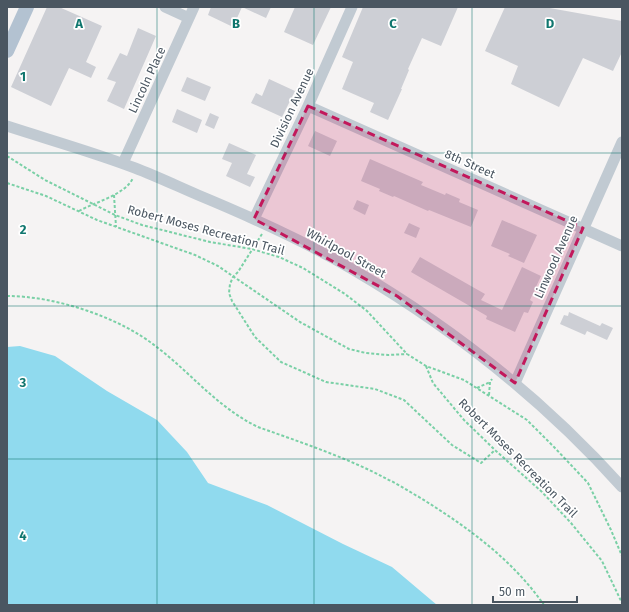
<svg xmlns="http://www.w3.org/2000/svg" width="629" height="612" viewBox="0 0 629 612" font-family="'Fira Sans',sans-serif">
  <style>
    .water { fill: #90daee }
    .building { fill: #cdcfd5 }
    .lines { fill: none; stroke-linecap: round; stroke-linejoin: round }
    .path { stroke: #7ad0a6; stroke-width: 2; stroke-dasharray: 3 2; stroke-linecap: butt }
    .minor { stroke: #c1cad2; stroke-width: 11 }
    .major { stroke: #b3c2d1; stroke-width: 14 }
    .marked { fill: #c2185b; fill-opacity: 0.2; stroke: #c2185b; stroke-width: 3; stroke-dasharray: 8 5; stroke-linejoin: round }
    .grid { fill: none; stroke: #0f766e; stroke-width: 1; stroke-opacity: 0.55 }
    .labels { text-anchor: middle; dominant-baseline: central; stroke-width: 3.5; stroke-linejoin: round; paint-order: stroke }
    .street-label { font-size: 12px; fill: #4a5661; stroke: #fff }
    .grid-label { font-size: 13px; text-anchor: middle; font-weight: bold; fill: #0f766e; stroke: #fff; stroke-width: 3.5; stroke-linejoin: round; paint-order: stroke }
  </style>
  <rect width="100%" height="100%" fill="#f5f3f3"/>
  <path class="water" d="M20,346L55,356L107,391L157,420L187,452L208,483L267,505L343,544L392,567L437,605H7V347Z"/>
  <path class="building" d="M47,7H59L102,26L86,62L96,67L91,78L69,68L51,106L11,87Z
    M211,7H242L233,27L208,15Z
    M242,7H271L266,18Z
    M295,7H331L313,45L284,32Z
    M363,7H458L441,46L422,38L408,69L409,70L401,89H402L388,120L370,112L374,103L342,89L353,62L342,57Z
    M505,7H544L622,21V52L613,71L583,58L559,107L511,84L518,66L485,51Z
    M138,28L156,36L124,109L107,101L116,82L107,79L120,53L127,56Z
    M187,77L211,87L205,101L181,91Z
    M269,79L295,91L282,117L251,103L256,93L262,96Z
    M177,109L202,120L197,133L172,122Z
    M210,113L219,117L214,129L205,125Z
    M315,131L337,141L330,156L308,146Z
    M229,143L256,155L247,174L255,177L250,187L226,176L232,163L222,159Z
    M370,159L423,182L421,185L445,195L446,193L460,199L459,202L478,210L471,227L429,210L428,211L394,196L393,197L379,191L380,189L361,181Z
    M357,200L369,205L365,215L353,209Z
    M502,220L537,235L524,263L508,256L510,254L491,246Z
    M409,223L420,228L416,238L404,233Z
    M420,257L485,294L481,300L502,310L522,267L541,276L530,300L533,302L528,313L524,312L515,332L486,319L487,316L411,272Z
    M569,312L600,326L602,323L613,328L607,340L587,331L585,335L560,324L564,315L568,316Z"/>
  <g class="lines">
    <path class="path" d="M7,156L45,180L115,215L142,225L210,242L252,249L279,257L303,268L345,294L367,311L407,354L426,366L464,380L527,420L554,447L588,483L611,530L622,556
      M7,183L46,196L97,220L195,255L218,266L300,322L349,349L366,353L388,355L407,354
      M114,195L116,227
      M79,211C95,202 125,195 133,178
      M262,234L238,272L233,277L230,284L229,293L232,301L255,337L281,362L326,382L375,389L404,400L452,445L481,463L495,450
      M7,296C55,296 120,317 158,348C193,375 217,407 258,427C300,442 348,458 387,479C398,484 408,491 419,497C466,526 512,559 544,605
      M426,366L433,383L464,420L495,450L542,492L571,523L602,561L622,603
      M477,388L490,382
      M489,395L490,382L492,379"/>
    <path class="minor" d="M165,7L189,18
      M308,106L622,246
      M7,126C50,140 93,152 135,168C156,176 177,186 198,195C251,217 303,240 352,269C453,328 544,400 622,487
      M123,163L194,7
      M254,219L308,106L352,7
      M515,383L622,142"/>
    <path class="major" d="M7,51L27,7"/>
  </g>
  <path class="marked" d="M308,106L583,228L515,383L397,296L254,219Z"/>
  <path class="grid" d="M157,7V605M314,7V605M472,7V605M7,153H622M7,306H622M7,459H622"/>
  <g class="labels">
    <g class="street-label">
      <text transform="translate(147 80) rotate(-65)">Lincoln Place</text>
      <text transform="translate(292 108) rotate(-65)">Division Avenue</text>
      <text transform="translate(470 164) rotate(24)">8th Street</text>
      <text transform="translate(206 230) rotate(15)">Robert Moses Recreation Trail</text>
      <text transform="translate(346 253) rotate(29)">Whirlpool Street</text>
      <text transform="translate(556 257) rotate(-66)">Linwood Avenue</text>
      <text transform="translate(518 458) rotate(45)">Robert Moses Recreation Trail</text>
    </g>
  </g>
  <g class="grid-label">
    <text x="79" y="28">A</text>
    <text x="236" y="28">B</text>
    <text x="393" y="28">C</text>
    <text x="550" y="28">D</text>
    <text x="23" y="81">1</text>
    <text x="23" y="234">2</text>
    <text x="23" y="387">3</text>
    <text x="23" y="540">4</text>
  </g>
  <rect width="629" height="612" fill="none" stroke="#4a5661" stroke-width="16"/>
  <path d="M493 596v6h84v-6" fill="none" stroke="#4a5661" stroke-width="2"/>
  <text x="499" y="596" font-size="12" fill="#4a5661" stroke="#ffffff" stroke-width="3" paint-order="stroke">50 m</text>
</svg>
